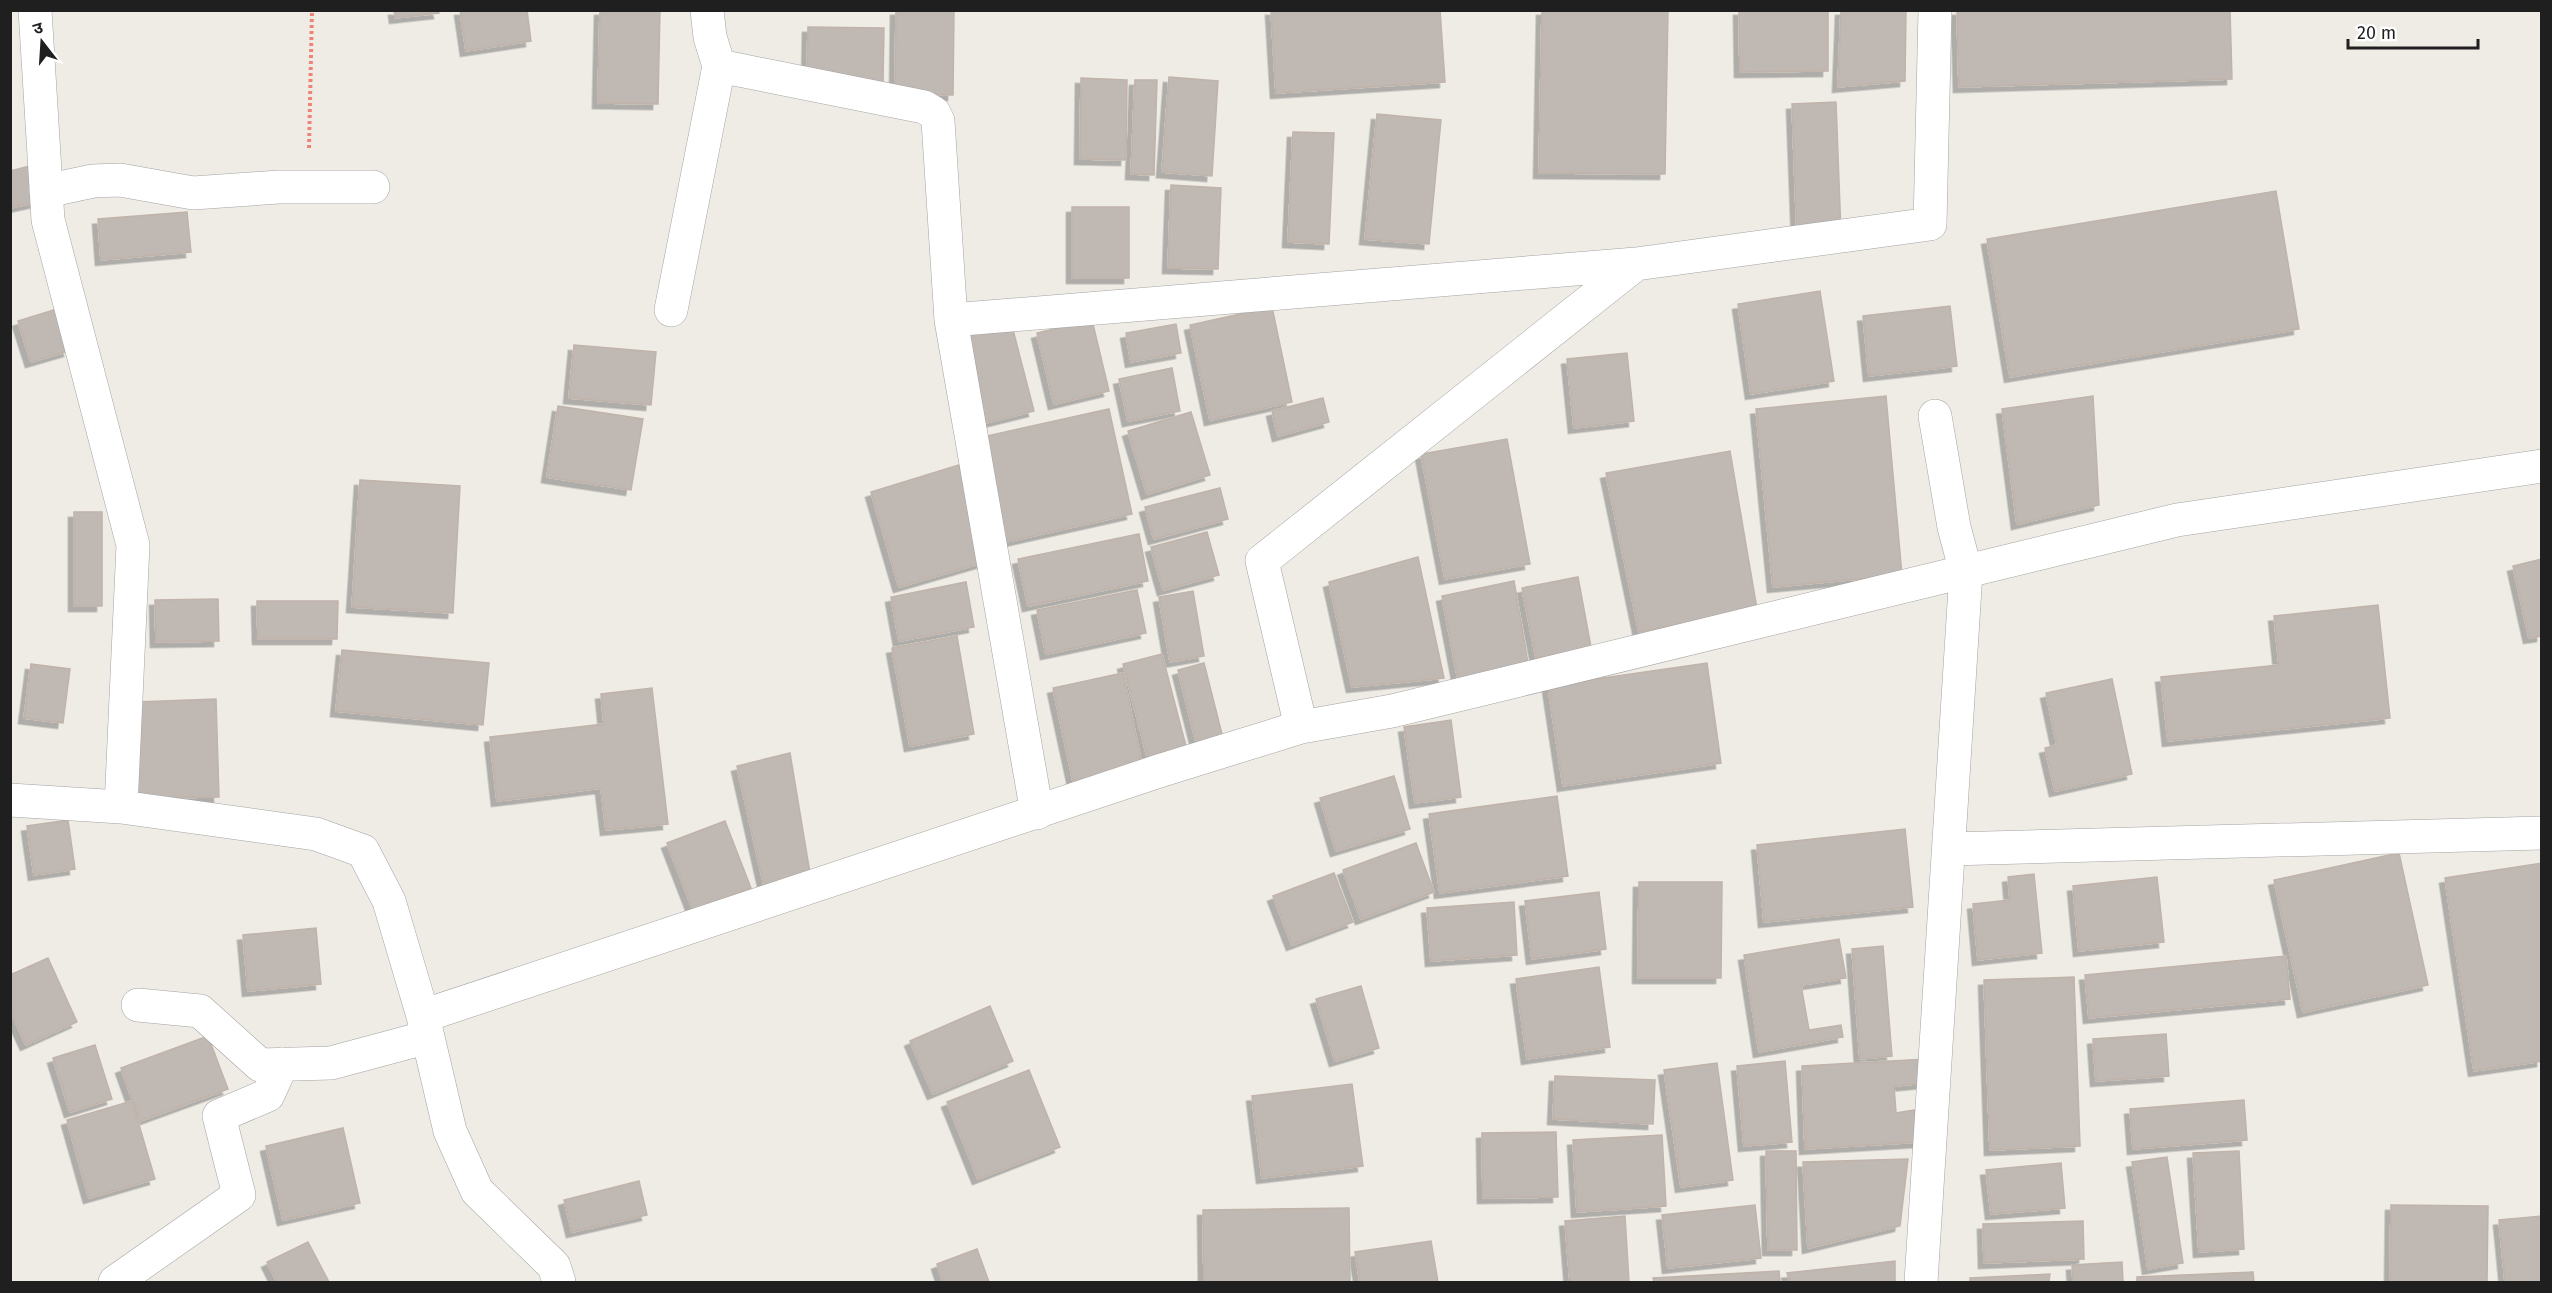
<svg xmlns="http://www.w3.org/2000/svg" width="2552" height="1293" viewBox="0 0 2552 1293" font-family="'Fira Sans','Noto Sans Devanagari',sans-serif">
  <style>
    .building { fill: #c0b8b3; stroke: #c0b3aa; stroke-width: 1.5; filter: url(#shadow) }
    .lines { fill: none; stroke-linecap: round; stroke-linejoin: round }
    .minor-casing { stroke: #a3a3a3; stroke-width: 34 }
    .path { stroke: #f08377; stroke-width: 4; stroke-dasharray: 3 3; stroke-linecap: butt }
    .minor { stroke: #fff; stroke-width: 33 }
  </style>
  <defs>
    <filter id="shadow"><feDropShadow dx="-5.5" dy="5.5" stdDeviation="0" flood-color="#0004"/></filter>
  </defs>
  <rect width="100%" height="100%" fill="#efece6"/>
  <path class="building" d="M394,10H438L439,13L395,18Z
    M460,10H527L531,41L466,51Z
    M600,10H660L658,104L598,103Z
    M896,10H954L953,95L895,94Z
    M1271,10H1440L1445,82L1276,93Z
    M1542,10H1668L1665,174L1539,173Z
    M1739,10H1828V71L1740,72Z
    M1841,10H1906L1905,81L1838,87Z
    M1957,10H2230L2232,79L1959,87Z
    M808,27L884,28L883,82L807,81Z
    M1169,77L1218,81L1212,176L1162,172Z
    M1081,78L1127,80L1126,160L1080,159Z
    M1135,80H1157L1154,175L1131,174Z
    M1836,102L1841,234L1797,236L1792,104Z
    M1377,114L1441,120L1429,244L1365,239Z
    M1293,132L1334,133L1329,244L1288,242Z
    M30,166L38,202L10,208V171Z
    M1171,185L1221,188L1218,269L1168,268Z
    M2276,191L2299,329L2010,377L1987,239Z
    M1072,207H1129V278H1072Z
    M187,212L191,252L101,260L98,219Z
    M1820,291L1834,381L1751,394L1738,304Z
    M1950,306L1957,366L1869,376L1863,316Z
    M1272,307L1292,402L1210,420L1190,325Z
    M57,309L69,351L31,362L18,321Z
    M1010,318L1034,411L985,423L962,331Z
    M1092,320L1109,391L1054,404L1037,333Z
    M1176,324L1181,353L1131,362L1126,333Z
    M574,345L656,352L651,405L569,398Z
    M1627,353L1634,421L1574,428L1567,359Z
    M1172,368L1180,411L1128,421L1119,379Z
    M1886,396L1902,575L1773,587L1756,409Z
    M2093,396L2099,505L2017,524L2002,409Z
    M1323,398L1329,422L1278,436L1272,411Z
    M558,406L643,419L631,490L547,477Z
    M1109,409L1132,514L1001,543L978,438Z
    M1191,412L1210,475L1147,494L1128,431Z
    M1507,439L1530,564L1445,579L1421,454Z
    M1730,451L1757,609L1639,632L1606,473Z
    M959,465L988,561L899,587L871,492Z
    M360,480L460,486L453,613L352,607Z
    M1220,488L1228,519L1154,539L1145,507Z
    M74,512H102V606H74Z
    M1207,532L1219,575L1163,590L1151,547Z
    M1139,534L1148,581L1028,606L1018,559Z
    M1418,557L1444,678L1352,687L1329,582Z
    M2542,559V636L2529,638L2513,566Z
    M1578,577L1591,647L1536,658L1522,588Z
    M1514,581L1528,663L1459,685L1442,596Z
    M966,582L974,627L899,641L891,597Z
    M1137,590L1146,633L1046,654L1037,610Z
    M1193,591L1204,656L1170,662L1159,597Z
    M218,599L219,641L156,642L155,600Z
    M257,601H338L337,639H258Z
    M2378,605L2390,718L2168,741L2161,677L2279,665L2274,616Z
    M957,636L974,734L910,746L892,648Z
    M342,650L489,663L483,725L336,711Z
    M1162,654L1187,750L1148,760L1123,664Z
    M1204,663L1224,742L1198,750L1178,670Z
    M1707,663L1721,763L1563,786L1548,686Z
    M31,664L70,669L63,723L24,718Z
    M1123,673L1142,766L1073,781L1053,688Z
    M2112,679L2132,774L2055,791L2045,748L2057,745L2046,693Z
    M652,688L668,824L606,830L601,788L497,801L490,737L604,724L601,694Z
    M216,699L219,797L138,798L136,702Z
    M1451,720L1461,797L1415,803L1404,727Z
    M790,753L810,873L765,890L737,766Z
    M1394,776L1410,829L1336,851L1320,798Z
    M1557,796L1568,876L1440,893L1429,814Z
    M68,820L75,869L34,875L27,826Z
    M725,821L751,888L693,910L667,843Z
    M1905,829L1913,907L1764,922L1757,845Z
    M1416,843L1434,892L1361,919L1343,870Z
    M2399,853L2428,985L2303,1012L2274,880Z
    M2542,863V1061L2474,1071L2445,878Z
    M1334,873L1353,922L1292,945L1273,896Z
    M2034,874L2042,953L1978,960L1973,904L2010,900L2008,877Z
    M2157,877L2164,942L2079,951L2073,886Z
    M1639,882H1722L1721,978H1638Z
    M1599,892L1606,949L1532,959L1525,901Z
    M1514,902L1517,955L1431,961L1427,908Z
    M316,928L321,984L248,991L243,935Z
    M1839,939L1846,978L1801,985L1809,1030L1841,1025L1843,1037L1759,1052L1744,955Z
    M1883,946L1892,1056L1860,1059L1852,949Z
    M2286,956L2290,999L2089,1018L2085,975Z
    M48,958L77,1022L26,1045L10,1010V975Z
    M1599,967L1610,1047L1527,1059L1516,979Z
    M2074,977L2080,1146L1990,1150L1984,980Z
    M1361,986L1379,1048L1335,1061L1316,999Z
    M990,1006L1013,1061L933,1094L910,1041Z
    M2166,1034L2169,1076L2096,1081L2093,1039Z
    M208,1036L228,1089L140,1121L121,1068Z
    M95,1045L112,1099L70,1112L53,1058Z
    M1926,1059L1925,1083L1894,1086L1896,1113L1927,1108L1920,1142L1805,1149L1802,1066Z
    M1785,1061L1792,1142L1744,1146L1737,1066Z
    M1717,1063L1733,1180L1681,1187L1664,1070Z
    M1029,1070L1060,1147L978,1179L947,1102Z
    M1555,1076L1655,1080L1653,1124L1553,1119Z
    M1352,1084L1363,1166L1262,1178L1252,1096Z
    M2244,1100L2247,1140L2133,1149L2130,1109Z
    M132,1101L155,1179L89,1198L67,1120Z
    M343,1128L360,1203L283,1220L266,1146Z
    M1556,1132L1558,1197L1483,1198L1482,1133Z
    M1662,1135L1666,1206L1577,1212L1573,1140Z
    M1766,1151H1796L1797,1250H1768Z
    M2239,1151L2244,1249L2199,1252L2193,1153Z
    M2167,1157L2183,1263L2148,1269L2132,1162Z
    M1908,1159L1900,1226L1808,1248L1803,1162Z
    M2061,1163L2065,1208L1991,1214L1986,1170Z
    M639,1181L647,1215L572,1232L564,1200Z
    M1755,1205L1761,1258L1668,1268L1662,1215Z
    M2391,1205L2488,1206L2487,1282H2390Z
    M1349,1208L1350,1282H1204L1203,1210Z
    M1625,1216L1629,1282H1570L1565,1221Z
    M2542,1216V1282H2505L2499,1220Z
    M2083,1221L2084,1259L1984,1263L1983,1224Z
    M1431,1241L1438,1282H1360L1355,1252Z
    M308,1242L329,1282H277L267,1262Z
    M977,1249L989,1282H943L937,1264Z
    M1895,1261V1282H1790L1787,1273Z
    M2122,1262L2123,1282H2073L2072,1265Z
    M1779,1271L1780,1282H1654L1653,1278Z
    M2253,1272L2254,1282H2137V1277Z
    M2050,1274L2049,1282H1970V1278Z"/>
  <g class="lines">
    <defs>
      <path id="minor" d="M35,10L48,220L133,545L121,807
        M707,10L710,37L719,66L924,107L934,113L938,121L951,320L1037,813
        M46,191L93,181L120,180L193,193L279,187H373
        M671,310L719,66
        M951,320L1636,264
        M1301,727L1262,561L1636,264L1930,224L1935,10
        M10,800L121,807L316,834L363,851L389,901L423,1016L450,1131L477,1191L554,1266L559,1282
        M1949,849L2542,833
        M138,1005L200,1011L260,1065L331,1063L428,1037
        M423,1016L1159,771L1301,727L1392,711L2177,520L2542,466
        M115,1282L239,1195L219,1116L268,1095L282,1064
        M1921,1282L1966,572L1954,527L1935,416"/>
    </defs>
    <use href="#minor" class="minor-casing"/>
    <path class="path" d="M309,148L312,10"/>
    <use href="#minor" class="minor"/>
  </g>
  <rect width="2552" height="1293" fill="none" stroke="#1f1f1f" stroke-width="24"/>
  <g transform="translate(42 42) rotate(343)" stroke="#ffffff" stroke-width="4.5" paint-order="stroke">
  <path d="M0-4.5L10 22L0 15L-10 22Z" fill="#1f1f1f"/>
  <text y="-9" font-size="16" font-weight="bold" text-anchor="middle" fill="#1f1f1f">उ</text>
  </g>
  <path d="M2348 39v9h130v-9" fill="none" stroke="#1f1f1f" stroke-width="3"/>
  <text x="2357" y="39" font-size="18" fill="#1f1f1f" stroke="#ffffff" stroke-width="4.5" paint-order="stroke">20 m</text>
</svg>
